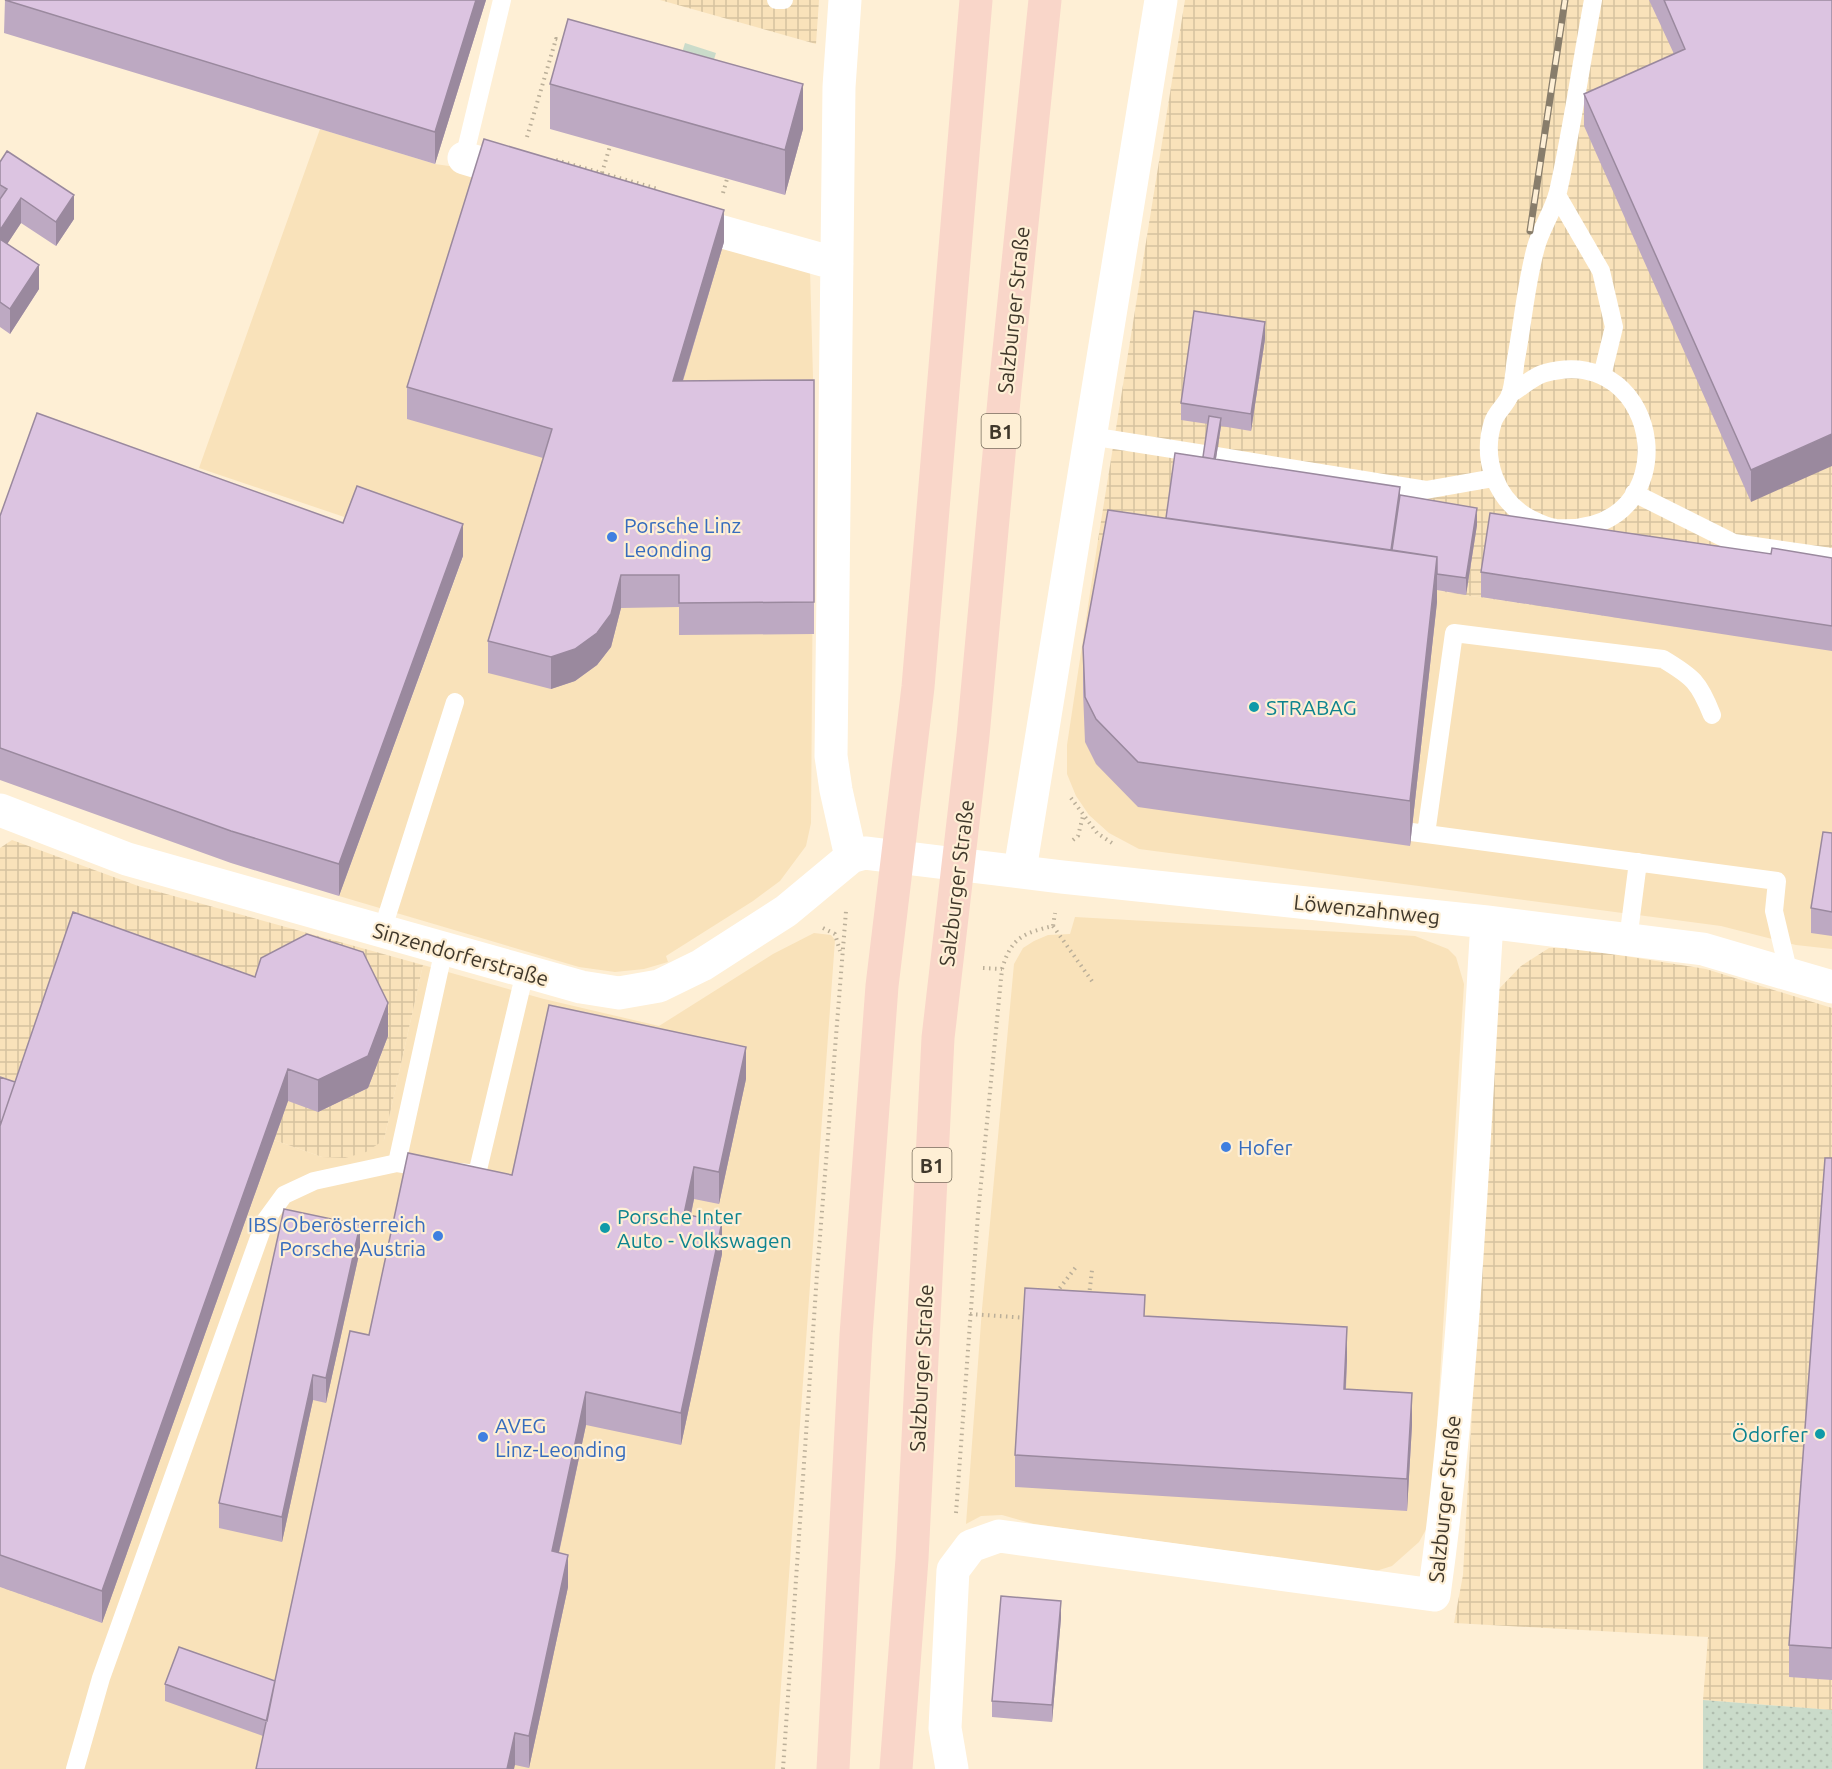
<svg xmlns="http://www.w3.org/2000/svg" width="1832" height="1769" viewBox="0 0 1832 1769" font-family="Ubuntu,sans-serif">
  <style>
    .built { fill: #f9e2ba }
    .industrial { fill: url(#industrial-grid) }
    .grass { fill: url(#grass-dots) }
    .park { fill: #cadbca }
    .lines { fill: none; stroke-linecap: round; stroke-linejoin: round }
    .path { stroke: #bbaf99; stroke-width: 4; stroke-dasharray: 1.5 4.5; stroke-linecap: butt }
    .lane { stroke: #fff; stroke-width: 18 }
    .street { stroke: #fff; stroke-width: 33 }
    .primary { stroke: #f9d6c9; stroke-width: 33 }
    .rail-casing { stroke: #887d6b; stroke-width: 7 }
    .rail { stroke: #feefd5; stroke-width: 4.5; stroke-dasharray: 14; stroke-linecap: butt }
    .wall { fill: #bda9c2 }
    .shaded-wall { fill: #9a899e }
    .building { fill: #dcc4e1; stroke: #9a899e; stroke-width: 1.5 }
    .shop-dot { fill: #3f7fe0; stroke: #feefd5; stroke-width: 2 }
    .culture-dot { fill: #0f9aa8; stroke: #feefd5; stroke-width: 2 }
    .labels { text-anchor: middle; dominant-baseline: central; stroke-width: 4.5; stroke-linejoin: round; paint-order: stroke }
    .shield { fill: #feefd5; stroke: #786e5d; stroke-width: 1.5 }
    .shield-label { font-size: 20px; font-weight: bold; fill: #3f372a }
    .street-label { font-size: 21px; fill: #3f372a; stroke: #feefd5 }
    .shop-label { font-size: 21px; fill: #366cbe; stroke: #feefd5; text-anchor: start }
    .culture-label { font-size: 21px; fill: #0d838f; stroke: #feefd5; text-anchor: start }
  </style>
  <defs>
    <pattern id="industrial-grid" width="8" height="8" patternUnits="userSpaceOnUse" patternTransform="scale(1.5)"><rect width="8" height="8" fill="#f9e2ba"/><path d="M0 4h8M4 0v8" fill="none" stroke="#d6c2a0"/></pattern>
    <pattern id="grass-dots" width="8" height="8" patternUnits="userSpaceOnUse" patternTransform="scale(1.5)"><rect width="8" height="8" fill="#cadbca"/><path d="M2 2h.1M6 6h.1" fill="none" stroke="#afbdae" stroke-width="1.8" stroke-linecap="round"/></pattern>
  </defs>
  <rect width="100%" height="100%" fill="#feefd5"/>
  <path class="built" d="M320,129L435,164L484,171L667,229L810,270L814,413L811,823L806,846L780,881L753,901L666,956L668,962L644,969L615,972L579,967L339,896L463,557L199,468Z
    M1098,540L1832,650V949L1796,945L1721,926L1139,849L1109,833L1089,815L1076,796L1067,774V745Z
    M1075,917L1415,936L1448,949L1456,957L1464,984L1432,1508L1428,1526L1419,1542L1392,1566L1376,1571L1034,1524L1002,1515L981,1516L966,1524L982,1309L1014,964L1023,948L1034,941L1048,935L1070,934Z
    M814,933L831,935L835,940L775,1769H0V1587L102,1623L274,1140L322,1157L384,1140L423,965L544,999L659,1026L773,954Z"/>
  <path class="industrial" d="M660,0H819L816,44Z
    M1185,0H1832V650L1098,540Z
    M12,840L141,887L423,965L384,1140L366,1152L345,1158L322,1157L274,1140L102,1623L0,1587V848Z
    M1549,948H1575L1706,969L1832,1008V1710L1703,1700L1708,1637L1454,1623L1463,1575L1495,993L1521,966Z"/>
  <path class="grass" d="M1703,1700L1832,1710V1769H1703Z"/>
  <path class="park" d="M685,43L716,53L705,88L674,78Z"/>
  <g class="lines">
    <path class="path" d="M527,137L556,39L566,42
      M556,160L658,189
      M602,173L610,146
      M723,193L727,179
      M1071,798L1097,833L1112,843
      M1073,840L1078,836L1083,816
      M1053,926L1094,984
      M823,928L835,934L840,951
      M983,968L1002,969
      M1056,1293L1076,1267
      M1089,1296L1092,1270
      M970,1314L1028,1318
      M956,1513L978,1214L1002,969C1011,938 1023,933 1053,926L1055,913
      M783,1769L817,1274L846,911"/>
    <path class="lane" d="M776,0H784
      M464,158L502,0
      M1557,195L1601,271L1614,327L1602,376
      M1510,394C1521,388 1533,376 1545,373C1665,340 1691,537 1556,528C1547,527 1539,523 1531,519C1496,501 1481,459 1493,422C1496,412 1506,405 1510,395C1514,385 1514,370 1516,359C1523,322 1526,283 1536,247C1541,228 1553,212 1558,192C1572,129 1581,64 1593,0
      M1090,436L1204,454
      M1216,456L1426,490L1494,478
      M1634,493L1734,543L1832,557
      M1389,829L1777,881L1774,911L1789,974
      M1426,834L1454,633L1663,659C1693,677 1699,682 1712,715
      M382,931L455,702
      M1628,940L1638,862
      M397,1163L444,949
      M459,1172L477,1174L525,972
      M75,1769L101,1678L265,1221L284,1195L314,1181L397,1163L429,1168"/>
    <path class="street" d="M845,0L839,87L831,756L836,790L851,857
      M464,158L521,175
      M680,220L837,264
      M0,810L127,859L581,987L619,993L659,986L702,965L786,911L851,857L865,853L1062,877L1487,922L1703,949L1832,987
      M1020,870L1161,0
      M952,1769L945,1728L953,1570L971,1546L999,1536L1434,1595C1465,1372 1473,1146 1487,922"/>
    <path class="primary" d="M833,1769L856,1335L882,986L918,687L976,0
      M896,1769L912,1559L938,1038L973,736L1005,389L1045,0"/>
    <defs>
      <path id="rail" d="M1530,231L1565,0"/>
    </defs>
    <use href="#rail" class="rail-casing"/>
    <use href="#rail" class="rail"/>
  </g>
  <path class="wall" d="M5,0H486L435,164L4,33Z
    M1649,0H1832L1751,502L1584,126V94L1674,54Z
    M550,84L803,129L785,195L550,129Z
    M0,162L74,219L56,246L21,223L7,244L39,289L10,334L0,327Z
    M724,242L683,381L814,380V634L679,635V607L621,608L611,647L597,665L575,681L551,689L488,673V641L543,458L407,419V387Z
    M1265,339L1251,431L1221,426L1216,459L1400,495L1477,525L1466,595L1437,590V602L1410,846L1138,807L1096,764L1085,742L1083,692V647L1166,518L1203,457L1208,424L1181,420V403Z
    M0,516L463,556L339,896L231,863L0,780Z
    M1771,554L1832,558V651L1481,597V572Z
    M1832,833V936L1811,933V908Z
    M388,1036L368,1088L318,1112L288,1101L102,1623L0,1587V1077L15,1082Z
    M746,1079L719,1204L694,1199L691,1215L722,1254L681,1445L586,1425L559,1553L568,1587L529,1768L515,1765L263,1736L165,1701V1684L275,1681L369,1335L512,1175Z
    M1832,1158V1680L1789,1677V1645Z
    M360,1250L326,1403L313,1400L282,1542L219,1528V1503Z
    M1145,1316L1347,1359L1346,1389L1412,1425L1407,1511L1015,1487V1455Z
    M1061,1618L1052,1722L992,1717V1701Z"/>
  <path class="shaded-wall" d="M476,0H486L435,164V132Z
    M803,84V129L785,195V150Z
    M74,195V219L56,246V222Z
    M21,198V223L0,255V230Z
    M724,210V242L673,413V381Z
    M39,265V289L10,334V309Z
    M1265,322V339L1251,431V414Z
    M1221,418V426L1212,484V475Z
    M1832,434V466L1751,502V470Z
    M1400,487V512L1392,567L1389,559Z
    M1477,508V525L1466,595V578Z
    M463,524V556L339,896V864Z
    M1437,557V602L1410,846V801Z
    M621,575V608L611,647L597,665L575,681L551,689V657Z
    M388,1003V1036L368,1088L318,1112V1080Z
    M746,1047V1079L719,1204V1172Z
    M288,1069V1101L102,1623V1591Z
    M694,1167V1199L684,1246V1214Z
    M722,1222V1254L681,1445V1413Z
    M360,1225V1250L326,1403V1378Z
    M1347,1327V1359L1344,1421V1389Z
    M313,1375V1400L282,1542V1517Z
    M586,1392V1425L552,1584V1551Z
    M1412,1393V1425L1407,1511V1479Z
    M568,1555V1587L529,1768V1736Z
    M1061,1601V1618L1052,1722V1705Z
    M515,1733V1765L514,1769H507Z"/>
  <path class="building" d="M5,0H476L435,132Z
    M1664,0H1832V434L1751,470L1584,94L1685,49Z
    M568,19L803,84L785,150L550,84Z
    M484,139L724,210L673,381L814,380V602L679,603V575H621L611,614L597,633L575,649L551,657L488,641L552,429L407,387Z
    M7,151L74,195L56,222L21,198L0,230V199L7,189L0,185V162Z
    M0,239L39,265L10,309L0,302Z
    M1194,311L1265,322L1251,414L1181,403Z
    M37,413L343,523L357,486L463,524L339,864L231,831L0,748V516Z
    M1209,416L1221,418L1214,459L1203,457Z
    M1175,453L1400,487L1391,550L1166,518Z
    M1400,495L1477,508L1466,578L1437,574V557L1392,550Z
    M1108,510L1437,557L1410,801L1138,762L1096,719L1085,697L1083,647Z
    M1490,513L1771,554L1772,548L1832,558V626L1481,572Z
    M1823,832L1832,833V912L1811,908Z
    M73,912L255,977L261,958L307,934L363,952L388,1003L368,1056L318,1080L288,1069L102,1591L0,1555V1126Z
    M549,1005L746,1047L719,1172L694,1167L684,1214L722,1222L681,1413L586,1392L552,1551L568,1555L529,1736L515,1733L507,1769H256L350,1331L369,1335L408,1153L512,1175Z
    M0,1077L15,1082L0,1126Z
    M1825,1158H1832V1648L1789,1645Z
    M284,1209L360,1225L326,1378L313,1375L282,1517L219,1503Z
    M1025,1288L1145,1295L1144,1316L1347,1327L1344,1389L1412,1393L1407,1479L1015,1455Z
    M1001,1596L1061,1601L1052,1705L992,1701Z
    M179,1647L275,1681L267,1721L165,1684Z"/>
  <g class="shop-dot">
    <circle cx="612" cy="537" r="6"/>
    <circle cx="1226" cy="1147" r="6"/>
    <circle cx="438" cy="1236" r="6"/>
    <circle cx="483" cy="1437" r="6"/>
  </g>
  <g class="culture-dot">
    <circle cx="1254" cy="707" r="6"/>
    <circle cx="605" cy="1228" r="6"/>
    <circle cx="1820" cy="1434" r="6"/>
  </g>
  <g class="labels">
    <g class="shield">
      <rect x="981.5" y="414" width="39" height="34" rx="4.5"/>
      <rect x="912.5" y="1148" width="39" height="34" rx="4.5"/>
    </g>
    <g class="shield-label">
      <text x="1001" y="431">B1</text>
      <text x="932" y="1165">B1</text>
    </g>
    <g class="street-label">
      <text transform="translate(1013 310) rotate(-84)">Salzburger Straße</text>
      <text transform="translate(956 883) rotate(-83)">Salzburger Straße</text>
      <text transform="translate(1367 909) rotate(6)">Löwenzahnweg</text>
      <text transform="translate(461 954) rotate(16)">Sinzendorferstraße</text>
      <text transform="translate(921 1368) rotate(-87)">Salzburger Straße</text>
      <text transform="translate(1444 1499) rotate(-84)">Salzburger Straße</text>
    </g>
    <g class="shop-label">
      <text x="624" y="525">Porsche Linz<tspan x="624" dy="24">Leonding</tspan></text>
      <text x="1238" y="1147">Hofer</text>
      <text x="426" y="1224" text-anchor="end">IBS Oberösterreich<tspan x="426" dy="24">Porsche Austria</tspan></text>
      <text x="495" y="1425">AVEG<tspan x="495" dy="24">Linz-Leonding</tspan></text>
    </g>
    <g class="culture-label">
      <text x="1266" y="707">STRABAG</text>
      <text x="617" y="1216">Porsche Inter<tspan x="617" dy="24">Auto - Volkswagen</tspan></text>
      <text x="1808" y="1434" text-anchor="end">Ödorfer</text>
    </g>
  </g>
</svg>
